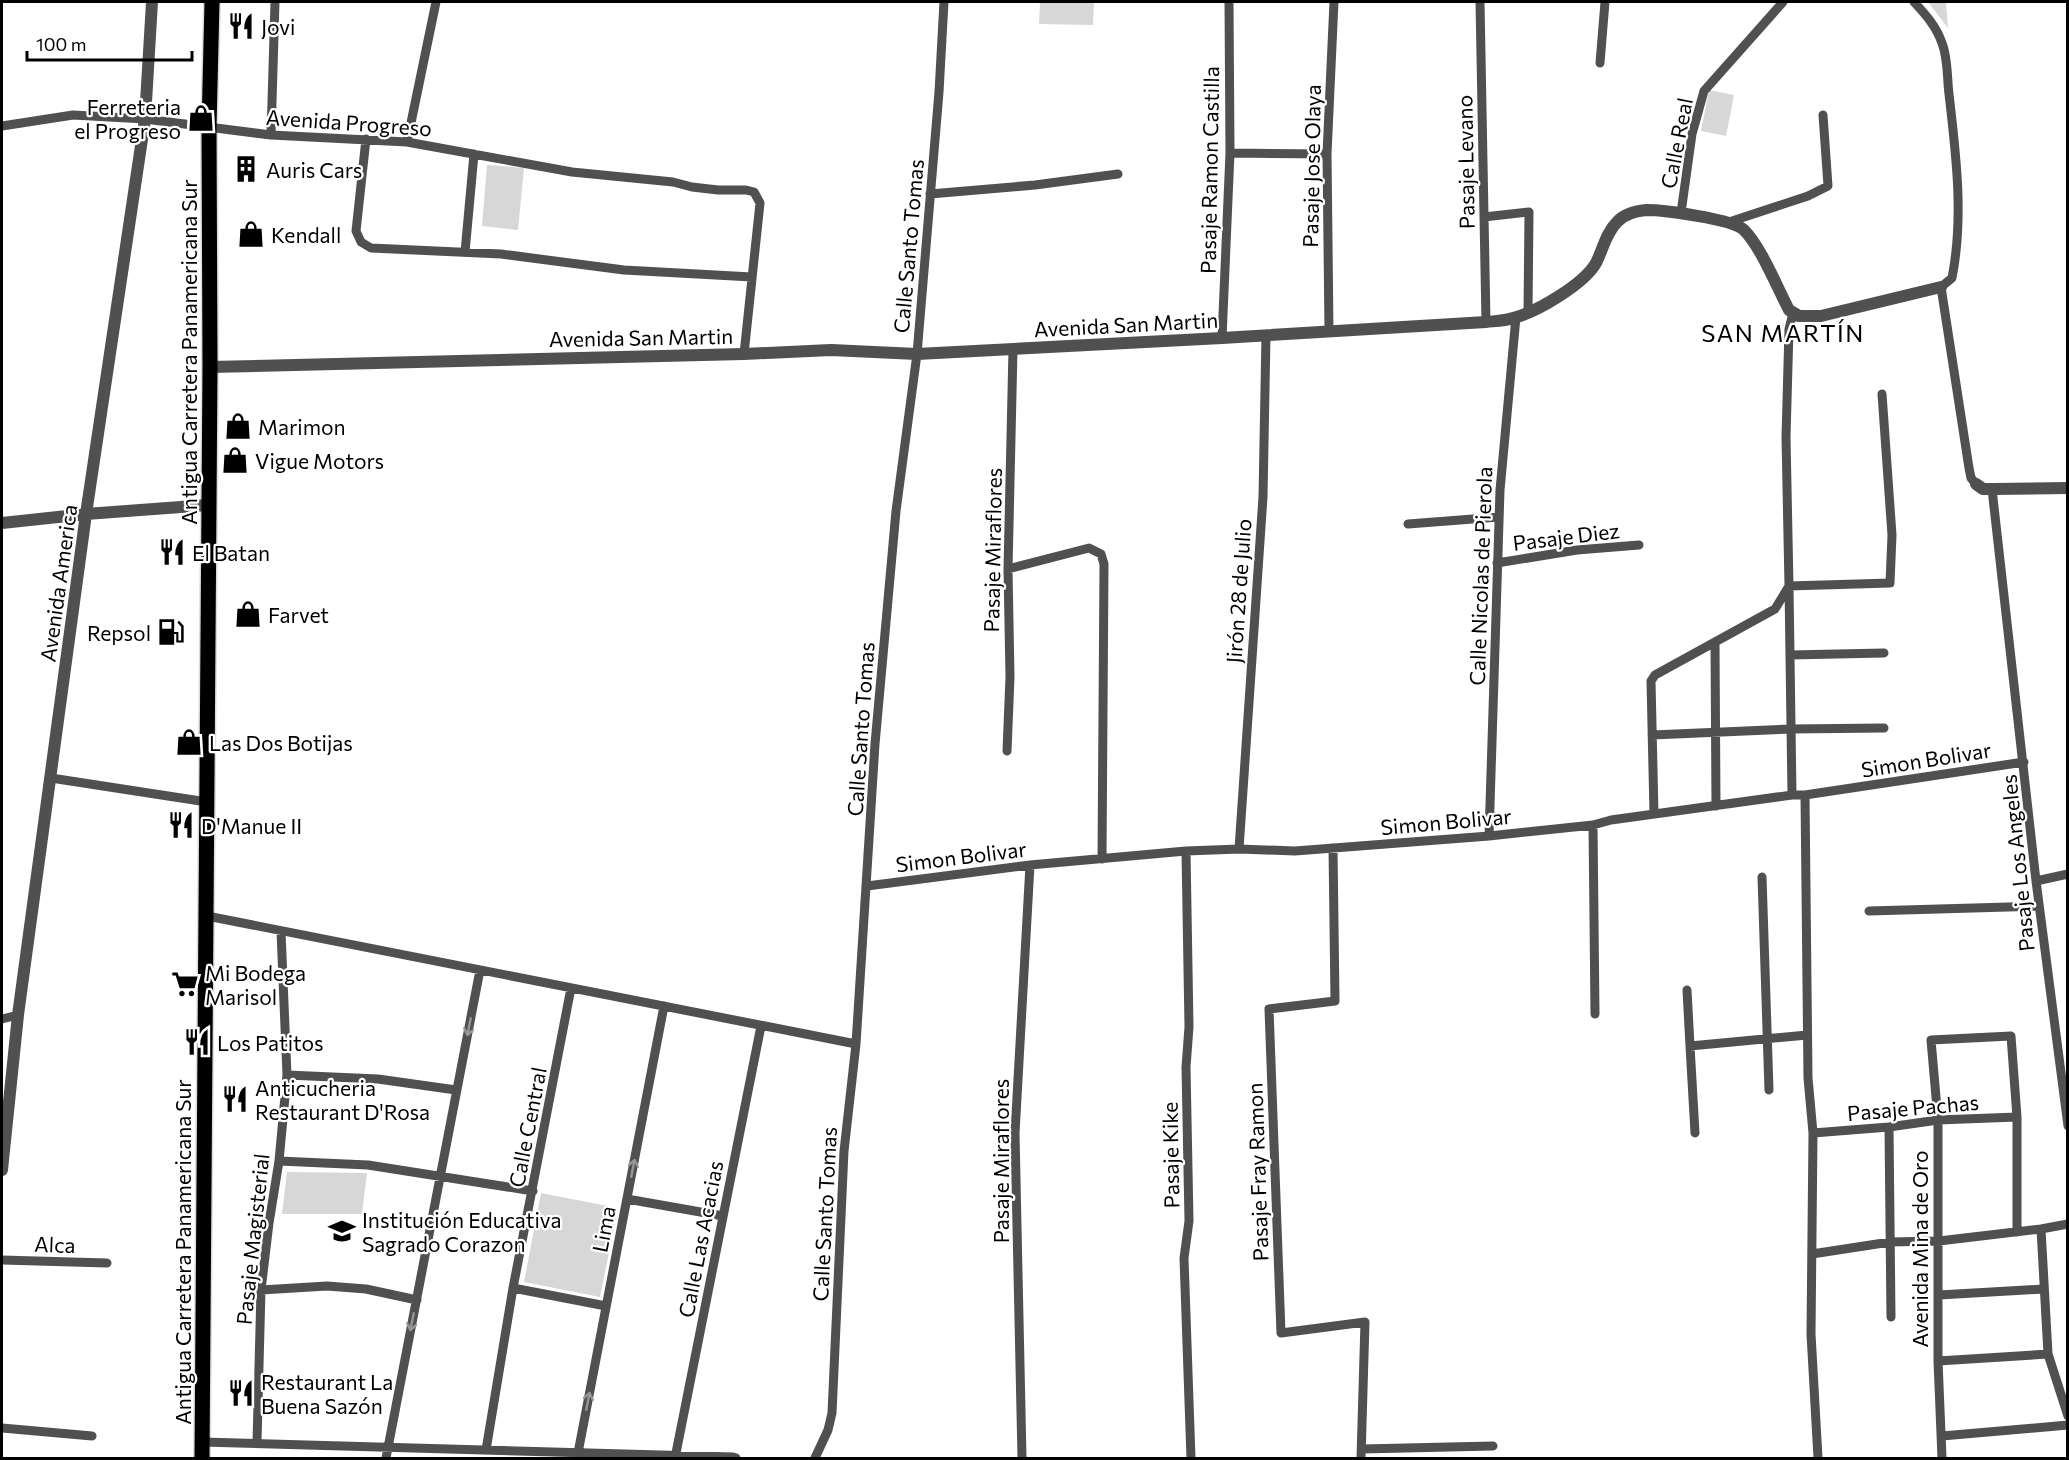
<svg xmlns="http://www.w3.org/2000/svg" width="2069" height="1460" viewBox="0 0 2069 1460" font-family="Commissioner,sans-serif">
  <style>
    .green { fill: #d7d7d7 }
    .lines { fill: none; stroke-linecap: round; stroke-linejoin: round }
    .trunk-casing { stroke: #dbdbdb; stroke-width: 18 }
    .minor { stroke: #505050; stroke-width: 9 }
    .tertiary { stroke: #505050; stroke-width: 12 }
    .trunk { stroke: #000; stroke-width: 15 }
    .oneway { stroke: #969696 }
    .labels { text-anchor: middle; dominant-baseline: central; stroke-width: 4.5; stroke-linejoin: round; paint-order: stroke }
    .poi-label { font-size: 21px; fill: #000; stroke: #fff; text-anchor: start }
    .street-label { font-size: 21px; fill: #000; stroke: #fff }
    .quarter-label { font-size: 24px; letter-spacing: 1.5px; fill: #000; stroke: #fff }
  </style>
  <rect width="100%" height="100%" fill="#fff"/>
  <path class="green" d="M1040,2H1094L1093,25L1039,24Z
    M1928,2H1946L1948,28Z
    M1709,90L1734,95L1726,136L1701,131Z
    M487,165L524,168L518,230L482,226Z
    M287,1172L367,1173L362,1214H282Z
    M541,1193L618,1208L600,1297L524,1282Z"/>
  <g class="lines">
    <defs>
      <path id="trunk" d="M202,1458L210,367L209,127L212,2"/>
    </defs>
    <use href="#trunk" class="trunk-casing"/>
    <path class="minor" d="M1480,2L1486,322
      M1914,2C1926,15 1936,26 1942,43C1948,58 1947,78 1949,94C1956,155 1964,217 1952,278L1941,287L1969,468L1971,478L1976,484
      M1600,63L1605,2
      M2,126L73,115L145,119L271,135L407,142L572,172L673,182L692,187L718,190H746L754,192L760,203L744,354
      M271,135L275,2
      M366,139L356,231L361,242L371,248L501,254L624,270L752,277
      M407,142L436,2
      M1230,153L1327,154
      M930,194L1035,185L1118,174
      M1681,213L1692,134L1704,91L1783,2
      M1484,217L1529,212L1528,313
      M1729,222L1808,196L1828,186L1823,115
      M465,252L474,154
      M1329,331L1327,154L1334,2
      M1222,338L1230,153L1229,2
      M1992,489L2036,881L2068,1126
      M1408,524L1499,517
      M1497,563L1577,550L1639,545
      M1008,569L1089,548L1101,554L1104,564L1102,859
      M1715,643L1716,806
      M1790,655L1884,653
      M1652,735L1791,729L1884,728
      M1007,751L1010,677L1008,569L1013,349
      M51,778L207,802
      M1792,795L1789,586L1890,583L1892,535L1882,394
      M1805,795L1808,1078L1813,1133L1811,1334L1818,1458
      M1654,814L1651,681L1655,675L1775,609L1789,586L1786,437L1789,329L1793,313
      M1593,825L1595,1014
      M1489,836L1500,490L1516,317
      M1333,848L1335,1001L1269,1009L1281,1333L1365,1322L1361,1458
      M1239,849L1263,497L1266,335
      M1186,851L1189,1027L1186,1067L1189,1221L1184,1258L1191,1458
      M1762,877L1769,1090
      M2036,881L2068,874
      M867,886L1030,865L1186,851L1239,849L1295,851L1489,836L1593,825L1611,820L1792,795H1805L2024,762
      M1869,911L2039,906
      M207,916L856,1044
      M1687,990L1690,1046
      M2,1019L18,1015
      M287,1075L378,1079L456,1090
      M1889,1127L1891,1317
      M1695,1133L1690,1046L1807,1035
      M1813,1133L1889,1127L1938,1120L2017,1117
      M279,1161L368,1165L533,1191
      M627,1199L723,1216
      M2041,1229L2048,1354L2068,1416
      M1812,1254L1890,1242L1939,1241L2041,1229L2068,1224
      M2,1260L107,1263
      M513,1288L606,1306
      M261,1290L327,1286L366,1289L417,1300
      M1939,1295L2043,1289
      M1938,1361L2048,1354
      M2,1428L92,1436
      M1942,1436L2068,1425
      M202,1442L733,1457L736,1458
      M257,1442L261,1290L269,1223L279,1161L287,1075L281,932
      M1362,1449L1493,1446
      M486,1450L513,1288L571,988
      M386,1458L480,970
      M577,1458L664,1006
      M675,1458L761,1026
      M815,1458L828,1430L832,1413L844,1151L856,1044L875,744L896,511L917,354L939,92L944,2
      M1022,1458L1015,1133L1030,865
      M1942,1458L1938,1361V1120L1931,1040L2011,1036L2017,1117V1232"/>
    <path class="tertiary" d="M210,367L744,354L831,350L917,354L1222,338L1486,322C1495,321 1504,321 1513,318C1537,312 1584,284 1596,263C1603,249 1606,233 1617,222C1624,214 1636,211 1646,210C1663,210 1733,219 1744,230C1761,247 1777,287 1789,310L1799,316H1821L1941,287
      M1976,484L1983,489H1992L2068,488
      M2,523L86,514L208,505
      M2,1170L18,1015L86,514L145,119L152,2"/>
    <use href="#trunk" class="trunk"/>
  </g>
  <defs><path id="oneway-shaft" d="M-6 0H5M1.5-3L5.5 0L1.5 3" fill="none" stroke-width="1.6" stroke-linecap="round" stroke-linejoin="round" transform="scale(1.5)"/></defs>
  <g class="oneway">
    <use href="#oneway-shaft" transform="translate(469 1027) rotate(101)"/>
    <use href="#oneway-shaft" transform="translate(633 1168) rotate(-79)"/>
    <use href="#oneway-shaft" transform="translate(412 1322) rotate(101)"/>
    <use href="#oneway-shaft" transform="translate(588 1401) rotate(-79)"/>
  </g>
  <defs>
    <symbol id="restaurant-bare" viewBox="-9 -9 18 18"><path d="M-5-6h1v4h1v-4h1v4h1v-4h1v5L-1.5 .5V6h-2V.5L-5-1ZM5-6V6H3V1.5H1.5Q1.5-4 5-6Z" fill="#000" stroke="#fff" stroke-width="2.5" paint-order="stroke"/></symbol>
    <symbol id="shop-bare" viewBox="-9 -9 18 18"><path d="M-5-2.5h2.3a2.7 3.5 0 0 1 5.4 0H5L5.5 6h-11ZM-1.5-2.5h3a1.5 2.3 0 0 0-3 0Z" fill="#000" stroke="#fff" stroke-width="2.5" paint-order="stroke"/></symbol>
    <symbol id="building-bare" viewBox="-9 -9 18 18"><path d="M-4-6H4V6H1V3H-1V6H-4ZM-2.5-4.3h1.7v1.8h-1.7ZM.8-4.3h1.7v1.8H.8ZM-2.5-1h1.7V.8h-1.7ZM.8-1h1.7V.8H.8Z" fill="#000" stroke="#fff" stroke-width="2.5" paint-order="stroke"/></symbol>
    <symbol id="fuel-bare" viewBox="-9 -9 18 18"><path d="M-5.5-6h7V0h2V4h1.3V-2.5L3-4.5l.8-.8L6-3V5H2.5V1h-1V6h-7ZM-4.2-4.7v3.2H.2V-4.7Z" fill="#000" stroke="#fff" stroke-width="2.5" paint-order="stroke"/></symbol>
    <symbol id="supermarket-bare" viewBox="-9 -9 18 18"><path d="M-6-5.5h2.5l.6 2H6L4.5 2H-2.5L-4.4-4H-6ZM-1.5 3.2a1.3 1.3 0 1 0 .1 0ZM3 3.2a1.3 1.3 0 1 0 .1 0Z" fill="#000" stroke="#fff" stroke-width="2.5" paint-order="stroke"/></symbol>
    <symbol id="school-bare" viewBox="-9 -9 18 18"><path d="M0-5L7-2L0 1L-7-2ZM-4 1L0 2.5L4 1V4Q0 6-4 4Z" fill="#000" stroke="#fff" stroke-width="2.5" paint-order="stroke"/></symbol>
  </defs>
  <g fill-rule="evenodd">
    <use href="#restaurant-bare" x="222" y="7" width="38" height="38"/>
    <use href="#shop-bare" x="182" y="99" width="38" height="38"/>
    <use href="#building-bare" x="227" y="150" width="38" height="38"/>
    <use href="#shop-bare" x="232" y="215" width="38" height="38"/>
    <use href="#shop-bare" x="219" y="407" width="38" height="38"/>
    <use href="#shop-bare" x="216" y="441" width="38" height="38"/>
    <use href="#restaurant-bare" x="153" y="533" width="38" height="38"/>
    <use href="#shop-bare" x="229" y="595" width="38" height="38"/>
    <use href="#fuel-bare" x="152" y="613" width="38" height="38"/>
    <use href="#shop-bare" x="170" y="723" width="38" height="38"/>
    <use href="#restaurant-bare" x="162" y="806" width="38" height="38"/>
    <use href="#supermarket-bare" x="166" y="965" width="38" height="38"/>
    <use href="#restaurant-bare" x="178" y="1023" width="38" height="38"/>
    <use href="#restaurant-bare" x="216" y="1080" width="38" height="38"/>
    <use href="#school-bare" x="323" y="1212" width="38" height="38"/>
    <use href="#restaurant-bare" x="222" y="1374" width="38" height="38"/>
  </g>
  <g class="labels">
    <g class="poi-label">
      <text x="261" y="26">Jovi</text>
      <text x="181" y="106" text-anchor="end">Ferreteria<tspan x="181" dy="24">el Progreso</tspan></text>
      <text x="266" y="169">Auris Cars</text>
      <text x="271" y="234">Kendall</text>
      <text x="258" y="426">Marimon</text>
      <text x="255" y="460">Vigue Motors</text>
      <text x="192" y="552">El Batan</text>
      <text x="268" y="614">Farvet</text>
      <text x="151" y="632" text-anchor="end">Repsol</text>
      <text x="209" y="742">Las Dos Botijas</text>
      <text x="201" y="825">D'Manue II</text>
      <text x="205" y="972">Mi Bodega<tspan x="205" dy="24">Marisol</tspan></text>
      <text x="217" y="1042">Los Patitos</text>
      <text x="255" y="1087">Anticucheria<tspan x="255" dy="24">Restaurant D'Rosa</tspan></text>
      <text x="362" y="1219">Institución Educativa<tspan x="362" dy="24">Sagrado Corazon</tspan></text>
      <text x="261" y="1381">Restaurant La<tspan x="261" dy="24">Buena Sazón</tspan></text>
    </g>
    <g class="street-label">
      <text transform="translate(349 122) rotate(4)">Avenida Progreso</text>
      <text transform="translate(1676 143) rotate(-79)">Calle Real</text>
      <text transform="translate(1465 162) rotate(-91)">Pasaje Levano</text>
      <text transform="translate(1311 166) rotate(-89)">Pasaje Jose Olaya</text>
      <text transform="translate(1209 170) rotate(-89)">Pasaje Ramon Castilla</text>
      <text transform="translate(908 246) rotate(-85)">Calle Santo Tomas</text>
      <text transform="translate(1126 324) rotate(-3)">Avenida San Martin</text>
      <text transform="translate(641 337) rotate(-1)">Avenida San Martin</text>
      <text transform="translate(188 352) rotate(-90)">Antigua Carretera Panamericana Sur</text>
      <text transform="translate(1566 536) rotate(-7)">Pasaje Diez</text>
      <text transform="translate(992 550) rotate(-89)">Pasaje Miraflores</text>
      <text transform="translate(1480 576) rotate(-88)">Calle Nicolas de Pierola</text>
      <text transform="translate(58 583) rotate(-82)">Avenida America</text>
      <text transform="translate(1238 591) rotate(-86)">Jirón 28 de Julio</text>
      <text transform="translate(860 729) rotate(-86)">Calle Santo Tomas</text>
      <text transform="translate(1926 759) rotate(-9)">Simon Bolivar</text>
      <text transform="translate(1446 821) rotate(-5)">Simon Bolivar</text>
      <text transform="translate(961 856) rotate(-7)">Simon Bolivar</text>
      <text transform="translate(2017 863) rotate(-96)">Pasaje Los Angeles</text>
      <text transform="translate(1913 1107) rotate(-5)">Pasaje Pachas</text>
      <text transform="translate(527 1127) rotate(-79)">Calle Central</text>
      <text transform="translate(1170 1155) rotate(-91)">Pasaje Kike</text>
      <text transform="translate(1000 1161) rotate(-90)">Pasaje Miraflores</text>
      <text transform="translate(1257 1172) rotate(-92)">Pasaje Fray Ramon</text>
      <text transform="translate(824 1214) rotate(-87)">Calle Santo Tomas</text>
      <text transform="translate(603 1229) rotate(-79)">Lima</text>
      <text transform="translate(252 1239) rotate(-84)">Pasaje Magisterial</text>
      <text transform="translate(700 1239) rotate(-79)">Calle Las Acacias</text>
      <text transform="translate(55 1244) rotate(2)">Alca</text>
      <text transform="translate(1919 1249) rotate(-90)">Avenida Mina de Oro</text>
      <text transform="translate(182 1252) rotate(-90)">Antigua Carretera Panamericana Sur</text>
    </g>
    <g class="quarter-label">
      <text x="1783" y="332">SAN MARTÍN</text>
    </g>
  </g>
  <rect width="2069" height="1460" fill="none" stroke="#000000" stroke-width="6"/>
  <path d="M27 51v9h165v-9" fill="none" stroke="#000000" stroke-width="3"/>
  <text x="36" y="51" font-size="18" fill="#000000" stroke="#ffffff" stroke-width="4.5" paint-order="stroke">100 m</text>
</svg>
